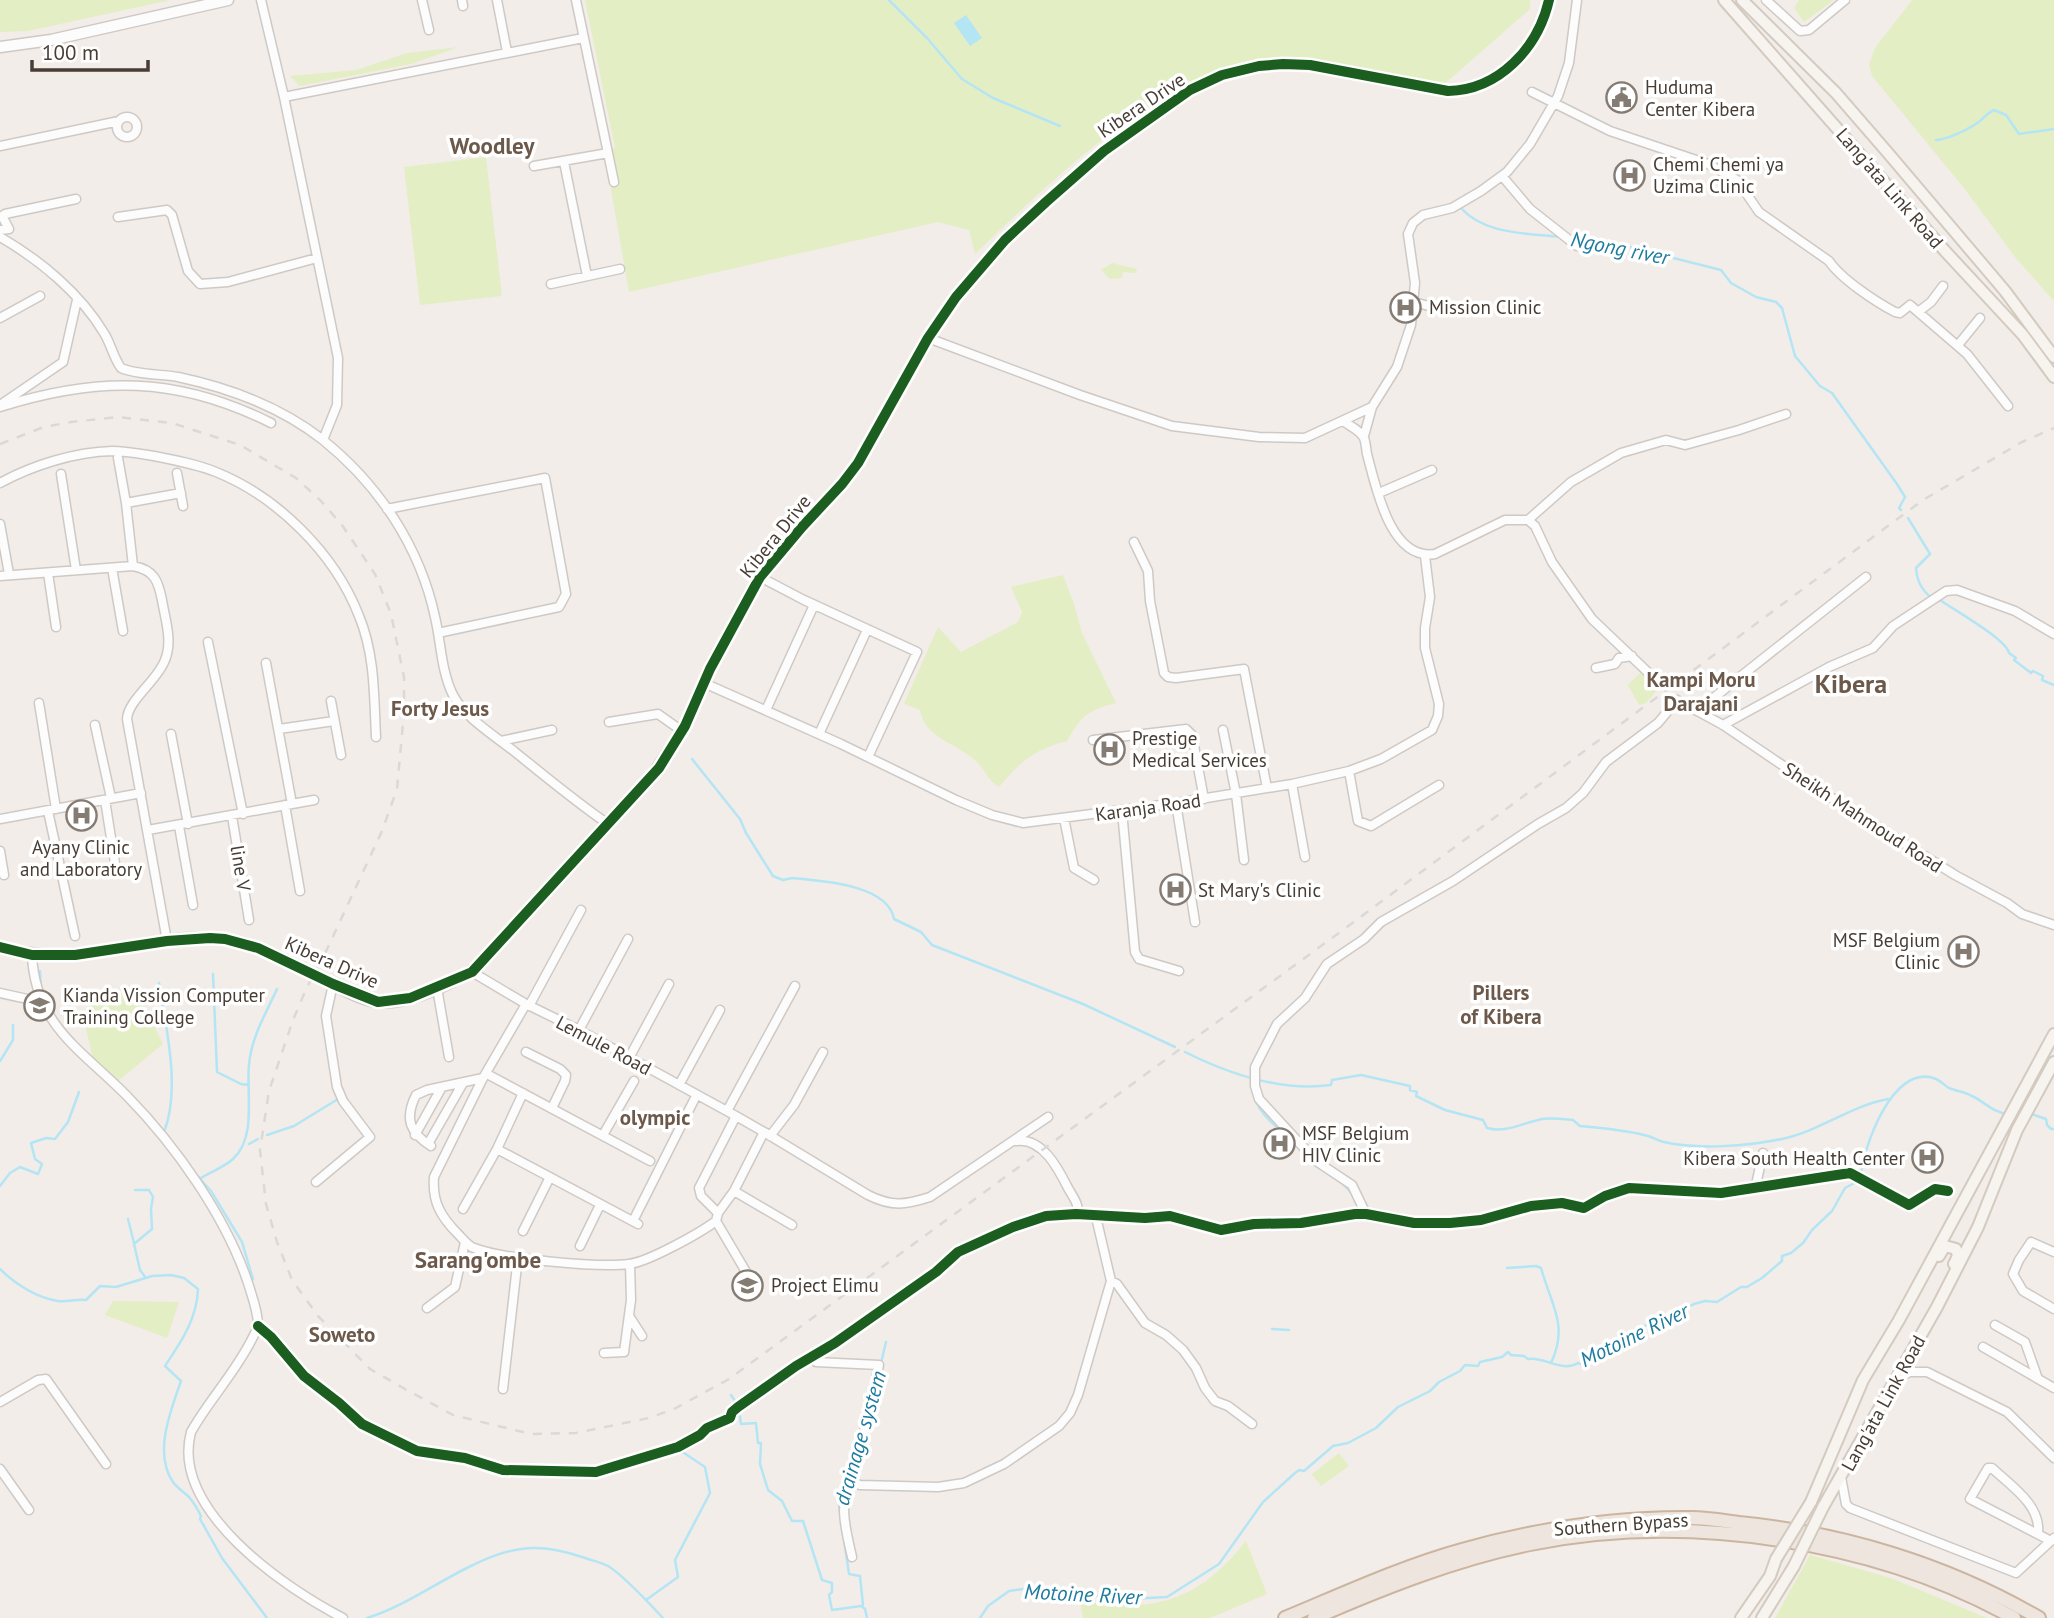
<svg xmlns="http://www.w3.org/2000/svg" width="2054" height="1618" viewBox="0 0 2054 1618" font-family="'PT Sans',sans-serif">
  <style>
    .green { fill: #e4eec5 }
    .water { fill: #b4e5f4 }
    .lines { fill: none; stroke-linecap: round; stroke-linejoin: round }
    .stream { stroke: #b4e5f4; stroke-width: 2.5 }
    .minor-casing { stroke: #cec9c4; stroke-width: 11 }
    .tertiary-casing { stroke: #cec9c4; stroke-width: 13 }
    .secondary-casing { stroke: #d3cac0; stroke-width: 14 }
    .trunk-casing { stroke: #ccb5a0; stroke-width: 16 }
    .minor { stroke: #fdfcfc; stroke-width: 8 }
    .tertiary { stroke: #fdfcfc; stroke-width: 10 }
    .secondary { stroke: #f7f3ee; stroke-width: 10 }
    .trunk { stroke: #eee6de; stroke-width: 12 }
    .rail { stroke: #d9d9d8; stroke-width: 2.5; stroke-dasharray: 9 9; stroke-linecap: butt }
    .tertiary-bridge-casing { stroke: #cec9c4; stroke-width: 13; stroke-linecap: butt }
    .secondary-bridge-casing { stroke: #d3cac0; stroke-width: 14; stroke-linecap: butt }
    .tertiary-bridge { stroke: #fdfcfc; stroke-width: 10 }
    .secondary-bridge { stroke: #f7f3ee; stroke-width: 10 }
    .cycleway-casing { stroke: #fff; stroke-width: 15 }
    .cycleway { stroke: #1b5e20; stroke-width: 10 }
    .labels { text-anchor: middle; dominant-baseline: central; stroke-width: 7; stroke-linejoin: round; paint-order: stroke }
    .poi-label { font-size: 19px; fill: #483d34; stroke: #fff; text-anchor: start }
    .street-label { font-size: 19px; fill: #483d34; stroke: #fff }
    .water-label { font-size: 21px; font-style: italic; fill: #1d7b9e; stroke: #fff }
    .neighbourhood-label { font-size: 21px; font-weight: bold; fill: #6c594a; stroke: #fff }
    .quarter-label { font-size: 23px; font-weight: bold; fill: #6c594a; stroke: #fff }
    .district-label { font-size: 26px; font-weight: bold; fill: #6c594a; stroke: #fff }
  </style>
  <rect width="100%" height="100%" fill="#f2ede8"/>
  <path class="green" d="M0,0H171L28,31L0,32Z
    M585,0H1530V9L1442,86C1389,75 1334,60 1279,58C1269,58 1258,62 1248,64C1143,88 1051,182 975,254L969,230L938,222L629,292L604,150L615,148Z
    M1799,0H1834L1804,22L1794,8Z
    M1912,0H2054V301L2015,257L1964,188L1872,76L1869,64L1875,48Z
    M459,47L411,64L300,86L290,76L356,70L407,53Z
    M486,157L502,296L420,305L404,167Z
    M1112,263L1137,269L1136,273L1123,272L1122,278L1110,279L1101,270Z
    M1063,575L1074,604L1082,633L1116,703C1087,711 1082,715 1067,741C1035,749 1020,762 999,787C989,782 985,770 977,762C959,744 924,738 920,710L904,704L938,627L961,652L1018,622L1022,612L1011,587Z
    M1640,673L1659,688L1646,703L1639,705L1628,685Z
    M139,985L144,1005L163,1044L117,1082L93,1059L85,1024L92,1020L85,996Z
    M113,1301L179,1302L167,1338L105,1315Z
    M1339,1453L1349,1466L1321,1486L1312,1474Z
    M1246,1541L1267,1594L1265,1595L1210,1618H1083L1080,1600C1155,1614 1198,1601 1246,1541Z
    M1810,1555L1891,1578L1987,1618H1775Z"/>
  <path class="water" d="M966,15L982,38L970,46L954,23Z"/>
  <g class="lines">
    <path class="stream" d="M889,0L927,38L962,79L993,98L1060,126
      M1936,140C1947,140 1971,128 1980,121C1985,116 1987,113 1994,110L2006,115L2019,134L2054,129
      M1460,207C1484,235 1527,233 1561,237
      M1571,238L1585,239L1598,248L1614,243L1721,270L1731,283L1756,297L1776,302L1782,308L1795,356L1820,386L1832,393L1897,484L1905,497L1899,508L1901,510
      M1908,518L1930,554L1916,568C1917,584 1924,593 1937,602L1940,600C1954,610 2006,639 2009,653L2016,658L2014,660L2031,673L2033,671L2043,676L2042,680L2054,685
      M692,759L740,819L746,833L773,876L783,880L792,878C820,881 888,884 894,919L921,932L932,945L1083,1004L1175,1047
      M40,971L41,989
      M213,974L217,1072L241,1084L249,1085
      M159,983C166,1028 181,1089 164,1132
      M1185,1052C1229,1074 1280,1092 1331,1085L1332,1080L1361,1075L1410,1086V1090L1417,1092L1416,1096L1445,1110L1483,1120L1487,1128C1505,1133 1521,1124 1538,1120C1549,1117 1562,1119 1573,1120L1580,1126C1601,1128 1624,1130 1644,1135C1652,1136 1657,1141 1664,1142C1699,1150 1747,1146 1782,1139C1820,1131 1850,1106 1888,1099
      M0,1061L13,1040V1025
      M1253,1090C1255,1112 1277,1127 1293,1141
      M2029,1113L2046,1119L2047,1125L2051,1129H2054
      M267,1135L294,1126L338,1099
      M249,1144L258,1139
      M193,1171L211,1191L242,1242L253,1279
      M201,1178C211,1172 224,1167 233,1159C257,1137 246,1094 249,1065C251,1038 266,1013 277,989
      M1341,1182L1353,1194
      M0,1186L10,1173L20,1167L38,1174L42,1164L35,1159L31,1143L46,1138L55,1139L68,1122L79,1092
      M135,1190H149L153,1197L151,1209L152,1229L134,1244L140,1270L146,1278
      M128,1219L134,1243
      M1507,1268L1536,1266L1541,1268C1551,1305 1569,1325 1551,1363
      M0,1269C15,1284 37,1298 58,1301C67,1302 76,1299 86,1300L100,1286L116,1287L152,1276L171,1275L184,1278L198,1289C197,1319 181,1342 165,1366L181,1381C171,1410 153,1453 173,1482C177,1488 184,1492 189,1497C194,1503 198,1510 201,1516L200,1519L222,1558L267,1618
      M1272,1329L1289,1330
      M881,1363L886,1342
      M731,1395L737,1404
      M739,1410L741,1424L756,1423L758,1443H761L760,1464L768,1490L782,1501L792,1521H803L822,1580L832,1583V1592L829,1595L832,1610L861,1606L865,1609L867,1618
      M851,1472L845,1475L839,1505L849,1574L860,1576L863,1605
      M646,1600L678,1577L675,1560L710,1493L705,1467L678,1449
      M367,1618C405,1606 437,1582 473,1565C513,1545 541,1543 582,1557C590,1560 601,1562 608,1566C623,1575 650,1604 663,1618
      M980,1618L988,1606L1009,1591L1031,1588L1043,1587L1079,1594L1130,1599L1167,1597L1219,1564L1263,1502L1295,1473L1299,1470L1304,1471L1333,1446L1348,1443L1376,1428L1398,1407L1430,1391L1439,1382L1460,1371L1465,1365L1478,1366L1480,1362L1502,1357L1508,1352L1511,1355L1524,1356L1528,1359C1544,1356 1562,1373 1578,1363L1583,1365L1615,1341H1622L1651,1322L1669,1317L1694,1304L1705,1301L1717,1302L1741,1287H1747L1762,1278L1782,1261V1256L1791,1253L1803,1243L1812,1230L1832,1211L1845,1188L1860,1180C1862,1151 1892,1061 1936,1079C1941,1081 1945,1086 1949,1088C1956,1091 1964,1092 1970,1095C1984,1101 1993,1113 2008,1114"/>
    <defs>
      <path id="minor" d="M261,0L284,97L338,358L337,405L323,440
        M422,0L429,30
        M462,0L463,6
        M497,0L507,52
        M1766,0L1800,31L1809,30L1845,0
        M1532,92L1610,131L1708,164L1737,180L1759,212L1829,261C1841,279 1876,302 1895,312L1900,313L1910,305L1967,354L2008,406
        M284,97L583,38
        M117 127a10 10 0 1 1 20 0a10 10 0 1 1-20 0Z
        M0,146L119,121
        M608,153L614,182
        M564,162L587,276
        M534,166L608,153L576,0
        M1502,176L1530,209L1577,246
        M118,217L167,210L172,215L188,271L200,284L228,282L317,258
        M0,230L9,229L2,216L5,214L76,199
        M0,237C40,260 80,293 104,333C111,344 113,357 121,368C137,375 160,374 178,377C230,388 281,407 323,440C379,485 420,547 435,617C441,642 441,671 453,695C465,718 495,736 515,752C546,777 576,802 608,824
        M551,284L620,269
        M1414,302L1447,311L1462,310
        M1918,312L1931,302L1943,286
        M0,318L40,296
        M928,338L1080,395L1172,426L1259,437L1305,438L1372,407
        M1958,345L1980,318
        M3,403L63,362L77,300
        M0,407C98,376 177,376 271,423
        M1343,421C1350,426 1361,431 1364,438C1366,443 1366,449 1367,454C1376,487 1390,561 1435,554L1505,520H1528L1535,526L1552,562L1592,619L1655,679
        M1364,436L1372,407L1397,367L1411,325L1415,283L1408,234L1413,223L1423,215L1452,208L1481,191L1507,172L1530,144L1558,96L1569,63L1577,0
        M118,458L126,503L133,566
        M177,473L183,506
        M61,474L76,570
        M0,483C33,465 75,452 112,451C126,451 141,454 154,456C175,460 196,464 216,472C278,497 335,554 359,616C375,654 374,697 376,737
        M1379,493L1432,470
        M126,503L181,493
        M387,509L545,478L566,594L559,607L438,633
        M1528,520L1571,482L1621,453L1666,440L1685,445L1739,430L1786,414
        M0,524L9,574
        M1134,542L1148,571L1150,601L1164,673L1168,677L1176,678L1244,669L1267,788
        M112,568L123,631
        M48,573L56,627
        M0,576L133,566C154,570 158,580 162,600C165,619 173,641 165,660C158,680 128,700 127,719L167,941
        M760,577L804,600L917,652L868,757
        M208,642L243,814
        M266,663L292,804
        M1596,668L1615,664L1619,658L1632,656
        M704,683L841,744L956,800L992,815L1023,823L1176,803L1292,784L1349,771L1381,759L1432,730L1438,716L1439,704L1425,648V628L1430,597L1425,556
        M331,701L341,755
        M39,703L56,809
        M766,710L814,605
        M1697,711L1866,577
        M609,722L658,714L682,731
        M95,725L111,798
        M1723,725L1829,667L1873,648L1893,626L1946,591L1957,590L2015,611L2054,634
        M279,729L334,721
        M1223,730L1236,794L1244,860
        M171,734L188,824
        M819,734L867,630
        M1093,740L1186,729L1192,735L1204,799
        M501,741L552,730
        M1349,771L1358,821L1371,826L1439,785
        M1292,784L1305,857
        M105,800L115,863
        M1176,803L1195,922
        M285,805L300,891
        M48,811L75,936
        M1122,811L1135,952L1139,959L1179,971
        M232,816L249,920
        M1064,818L1074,868L1094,880
        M0,819L141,793
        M179,826L193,905
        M148,830L314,800
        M0,851L4,875
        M32,955C35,1026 83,1051 127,1096C176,1146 226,1217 248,1283C252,1296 258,1311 258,1325C258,1329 254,1334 252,1339C235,1373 209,1400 191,1432C170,1510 285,1588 343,1618
        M472,972L526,1004L579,1030L736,1116
        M437,988L449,1057
        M0,993L41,1002
        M526,1004L483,1078L434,1177C432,1202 441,1217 458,1234C463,1239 468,1246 474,1248C503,1259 599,1268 629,1264C648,1262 700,1233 716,1221L718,1213L734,1191L764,1132L736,1116L699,1188L701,1196L718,1213
        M529,1006L581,910
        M579,1030L628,939
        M526,1052L560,1069L566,1075L565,1081L552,1108
        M629,1058L669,984
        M487,1074L650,1161
        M679,1085L720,1010
        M727,1111L795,986
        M764,1132L868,1195C892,1207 905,1205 930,1197L1048,1117
        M415,1135L442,1087
        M603,1135L634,1081
        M770,1136L794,1105L823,1052
        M1016,1141C1042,1137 1058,1168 1068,1188C1073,1197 1079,1204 1078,1214
        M428,1144L463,1083
        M431,1146C410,1133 404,1119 416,1095L427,1090L483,1078
        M497,1149L638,1224
        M316,1182L370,1137L343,1101L337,1087L326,1016L333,984
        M1755,1189L1763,1153
        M734,1191L792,1225
        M463,1209L497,1149L523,1093
        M1366,1214L1352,1185L1316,1161L1259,1099L1255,1086V1067L1277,1024L1305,998L1327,964L1364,939L1381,922L1453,881L1538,824L1566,808L1583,793L1606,762L1658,723L1677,700L1723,725L1819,790L1955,875L2007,903L2022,914L2054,925
        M633,1221L696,1096
        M716,1221L755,1287
        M523,1231L550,1177
        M580,1246L600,1205
        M2054,1252L2031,1242L2019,1260L2013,1274L2023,1291L2054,1309
        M1111,1281L1117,1284L1145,1323L1166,1335L1183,1350L1196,1368L1205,1388L1215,1401L1228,1406L1252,1424
        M427,1308L455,1287L465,1242
        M629,1316L642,1336
        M1995,1325L2025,1342L2038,1379
        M258,1326L271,1337L304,1376L339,1403L362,1424L417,1451L465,1458L503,1470L596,1472L678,1447L700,1435L707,1428L730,1418L732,1412L738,1407L796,1366L835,1343L936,1272L958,1252L1013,1227L1046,1216L1076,1214L1145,1218L1170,1216L1221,1230L1254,1224L1301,1223L1355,1214H1366L1414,1223H1450L1481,1220L1531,1206L1562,1203L1584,1208L1605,1196L1629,1188L1721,1193L1850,1173L1909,1205L1935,1189L1948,1191
        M1983,1347L2054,1388
        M604,1353L624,1352L631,1300L630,1264
        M814,1355L816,1362L879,1365L866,1425L856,1456L852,1482L860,1485L938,1487L964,1483L1004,1464L1059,1426L1070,1413L1078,1395L1111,1281L1096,1217
        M1896,1380L1909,1372H1927L2007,1412L2054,1458
        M503,1389L518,1257
        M0,1402L38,1380L46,1379L106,1464
        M0,1469L29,1510
        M1841,1477L1846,1504L1850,1508L2016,1573L2054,1538
        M2038,1533C2041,1505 2011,1486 1992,1468H1988L1970,1499L2051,1541
        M852,1557C847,1534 837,1502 852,1482"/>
      <path id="tertiary" d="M0,47L51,40L228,0
        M0,947C78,970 138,935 212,938C246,939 277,956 307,971
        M316,975C334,984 356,999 377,1002C406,1006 463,981 483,961L651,777L685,726L710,669L760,577L802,527L842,484L858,463L928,338L956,297L1005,240L1100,154L1190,90L1222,75L1259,66L1283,64L1310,65L1448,91C1499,90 1538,48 1549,0"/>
      <path id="secondary" d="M1724,0L1945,251L2023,335L2054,377
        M1742,0L1836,93L1888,153L2005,291L2054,357
        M1939,1256L1945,1246L1956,1249L1958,1256L1954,1264
        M1811,1502L1863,1380L1899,1320L2054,1034
        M1823,1507L1937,1307L1978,1227L2017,1130L2054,1062
        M1741,1618L1770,1576L1776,1559
        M1762,1618L1794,1566"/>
      <path id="trunk" d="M1285,1618C1343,1594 1401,1567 1462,1550C1537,1529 1614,1517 1692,1518C1707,1518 1724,1521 1739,1523C1844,1533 1948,1565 2039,1618
        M1314,1618C1383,1588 1456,1559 1530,1544C1687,1512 1874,1540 2014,1618"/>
    </defs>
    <use href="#minor" class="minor-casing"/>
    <use href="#tertiary" class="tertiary-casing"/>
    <use href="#secondary" class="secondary-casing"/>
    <use href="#trunk" class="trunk-casing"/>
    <use href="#minor" class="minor"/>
    <use href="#tertiary" class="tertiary"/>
    <use href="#secondary" class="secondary"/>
    <use href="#trunk" class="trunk"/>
    <path class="rail" d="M0,444L44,427L71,422L118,417L172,423L240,445L296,478L321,501L342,525L375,574L391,614L404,677V712L397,789L382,831L322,960L307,987L293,1020L269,1091L260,1150L266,1204L277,1242L292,1280L318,1316L370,1369L405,1389L453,1415L531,1434L576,1433L649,1418L674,1409L729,1379L1347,927L1923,500L2022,442L2054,428"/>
    <defs>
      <path id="tertiary-bridge" d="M307,971L316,975"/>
      <path id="secondary-bridge" d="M1776,1559L1811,1502
        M1794,1566L1823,1507"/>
    </defs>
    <use href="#tertiary-bridge" class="tertiary-bridge-casing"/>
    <use href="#secondary-bridge" class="secondary-bridge-casing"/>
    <use href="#tertiary-bridge" class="tertiary-bridge"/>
    <use href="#secondary-bridge" class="secondary-bridge"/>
    <defs>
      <path id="cycleway" d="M0,947L32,955H75L167,941L210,938L225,939L258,948L333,984L378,1002L410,998L472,972L659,768L685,726L710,669L760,577L802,527L842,484L858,463L928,338L956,297L1005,240L1046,202L1104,151L1190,90L1222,75L1259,66L1283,64L1310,65L1448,91C1499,90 1538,48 1549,0
        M258,1326L271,1337L304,1376L339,1403L362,1424L417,1451L465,1458L503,1470L596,1472L678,1447L700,1435L707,1428L730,1418L732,1412L738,1407L796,1366L835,1343L936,1272L958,1252L1013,1227L1046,1216L1076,1214L1145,1218L1170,1216L1221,1230L1254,1224L1301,1223L1355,1214H1366L1414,1223H1450L1481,1220L1531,1206L1562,1203L1584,1208L1605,1196L1629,1188L1721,1193L1850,1173L1909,1205L1935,1189L1948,1191"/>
    </defs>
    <use href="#cycleway" class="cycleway-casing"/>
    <use href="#cycleway" class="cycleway"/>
  </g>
  <defs>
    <symbol id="civic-ring" viewBox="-11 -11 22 22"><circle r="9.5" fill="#fff" stroke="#847b73" stroke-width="1.5"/><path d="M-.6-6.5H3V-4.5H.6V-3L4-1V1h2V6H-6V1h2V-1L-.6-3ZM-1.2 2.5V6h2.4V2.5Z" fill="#847b73"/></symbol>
    <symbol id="hospital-ring" viewBox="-11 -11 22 22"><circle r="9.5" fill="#fff" stroke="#847b73" stroke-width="1.5"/><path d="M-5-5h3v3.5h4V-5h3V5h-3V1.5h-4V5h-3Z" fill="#847b73"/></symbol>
    <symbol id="university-ring" viewBox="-11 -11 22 22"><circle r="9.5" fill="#fff" stroke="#847b73" stroke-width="1.5"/><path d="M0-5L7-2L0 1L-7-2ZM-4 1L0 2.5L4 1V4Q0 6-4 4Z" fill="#847b73"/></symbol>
  </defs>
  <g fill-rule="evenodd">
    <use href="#civic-ring" x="1604" y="80" width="35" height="35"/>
    <use href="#hospital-ring" x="1612" y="158" width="35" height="35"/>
    <use href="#hospital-ring" x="1388" y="290" width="35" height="35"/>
    <use href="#hospital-ring" x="1092" y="732" width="35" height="35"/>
    <use href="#hospital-ring" x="64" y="798" width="35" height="35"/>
    <use href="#hospital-ring" x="1158" y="872" width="35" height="35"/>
    <use href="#hospital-ring" x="1946" y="934" width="35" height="35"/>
    <use href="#university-ring" x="22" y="988" width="35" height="35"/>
    <use href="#hospital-ring" x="1262" y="1126" width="35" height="35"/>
    <use href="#hospital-ring" x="1910" y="1140" width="35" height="35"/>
    <use href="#university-ring" x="730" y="1268" width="35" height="35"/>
  </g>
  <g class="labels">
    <g class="poi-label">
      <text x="1645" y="87">Huduma<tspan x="1645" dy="22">Center Kibera</tspan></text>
      <text x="1653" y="164">Chemi Chemi ya<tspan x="1653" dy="22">Uzima Clinic</tspan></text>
      <text x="1429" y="307">Mission Clinic</text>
      <text x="1132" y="738">Prestige<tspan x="1132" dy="22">Medical Services</tspan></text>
      <text x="81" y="847" text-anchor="middle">Ayany Clinic<tspan x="81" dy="22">and Laboratory</tspan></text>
      <text x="1198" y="890">St Mary's Clinic</text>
      <text x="1940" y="940" text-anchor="end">MSF Belgium<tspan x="1940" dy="22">Clinic</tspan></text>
      <text x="63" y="995">Kianda Vission Computer<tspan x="63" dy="22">Training College</tspan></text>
      <text x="1302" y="1133">MSF Belgium<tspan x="1302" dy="22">HIV Clinic</tspan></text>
      <text x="1905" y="1158" text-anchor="end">Kibera South Health Center</text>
      <text x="771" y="1285">Project Elimu</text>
    </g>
    <g class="street-label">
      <text transform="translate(1141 105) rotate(-34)">Kibera Drive</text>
      <text transform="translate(1890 188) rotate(49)">Lang'ata Link Road</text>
      <text transform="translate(775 536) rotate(-51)">Kibera Drive</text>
      <text transform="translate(1148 807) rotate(-8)">Karanja Road</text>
      <text transform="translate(1863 817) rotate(33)">Sheikh Mahmoud Road</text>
      <text transform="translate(241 868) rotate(81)">line V</text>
      <text transform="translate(332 962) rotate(24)">Kibera Drive</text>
      <text transform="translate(604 1045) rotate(28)">Lemule Road</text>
      <text transform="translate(1883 1403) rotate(-61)">Lang'ata Link Road</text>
      <text transform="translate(1621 1524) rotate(-4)">Southern Bypass</text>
    </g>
    <g class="water-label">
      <text transform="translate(1620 248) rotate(11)">Ngong river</text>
      <text transform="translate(1634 1335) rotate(-26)">Motoine River</text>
      <text transform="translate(860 1438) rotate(-74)">drainage system</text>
      <text transform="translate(1083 1594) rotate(3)">Motoine River</text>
    </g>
    <g class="neighbourhood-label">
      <text x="1701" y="679">Kampi Moru<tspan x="1701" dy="24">Darajani</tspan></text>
      <text x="440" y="708">Forty Jesus</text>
      <text x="1501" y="992">Pillers<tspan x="1501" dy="24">of Kibera</tspan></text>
      <text x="655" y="1117">olympic</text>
      <text x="342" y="1334">Soweto</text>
    </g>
    <g class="quarter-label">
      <text x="492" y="145">Woodley</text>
      <text x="478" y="1259">Sarang'ombe</text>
    </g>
    <g class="district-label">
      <text x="1851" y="683">Kibera</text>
    </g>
  </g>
  <path d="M32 60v10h116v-10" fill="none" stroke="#483d34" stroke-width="3.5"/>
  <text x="42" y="60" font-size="21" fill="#483d34" stroke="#ffffff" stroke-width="5" paint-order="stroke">100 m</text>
</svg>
